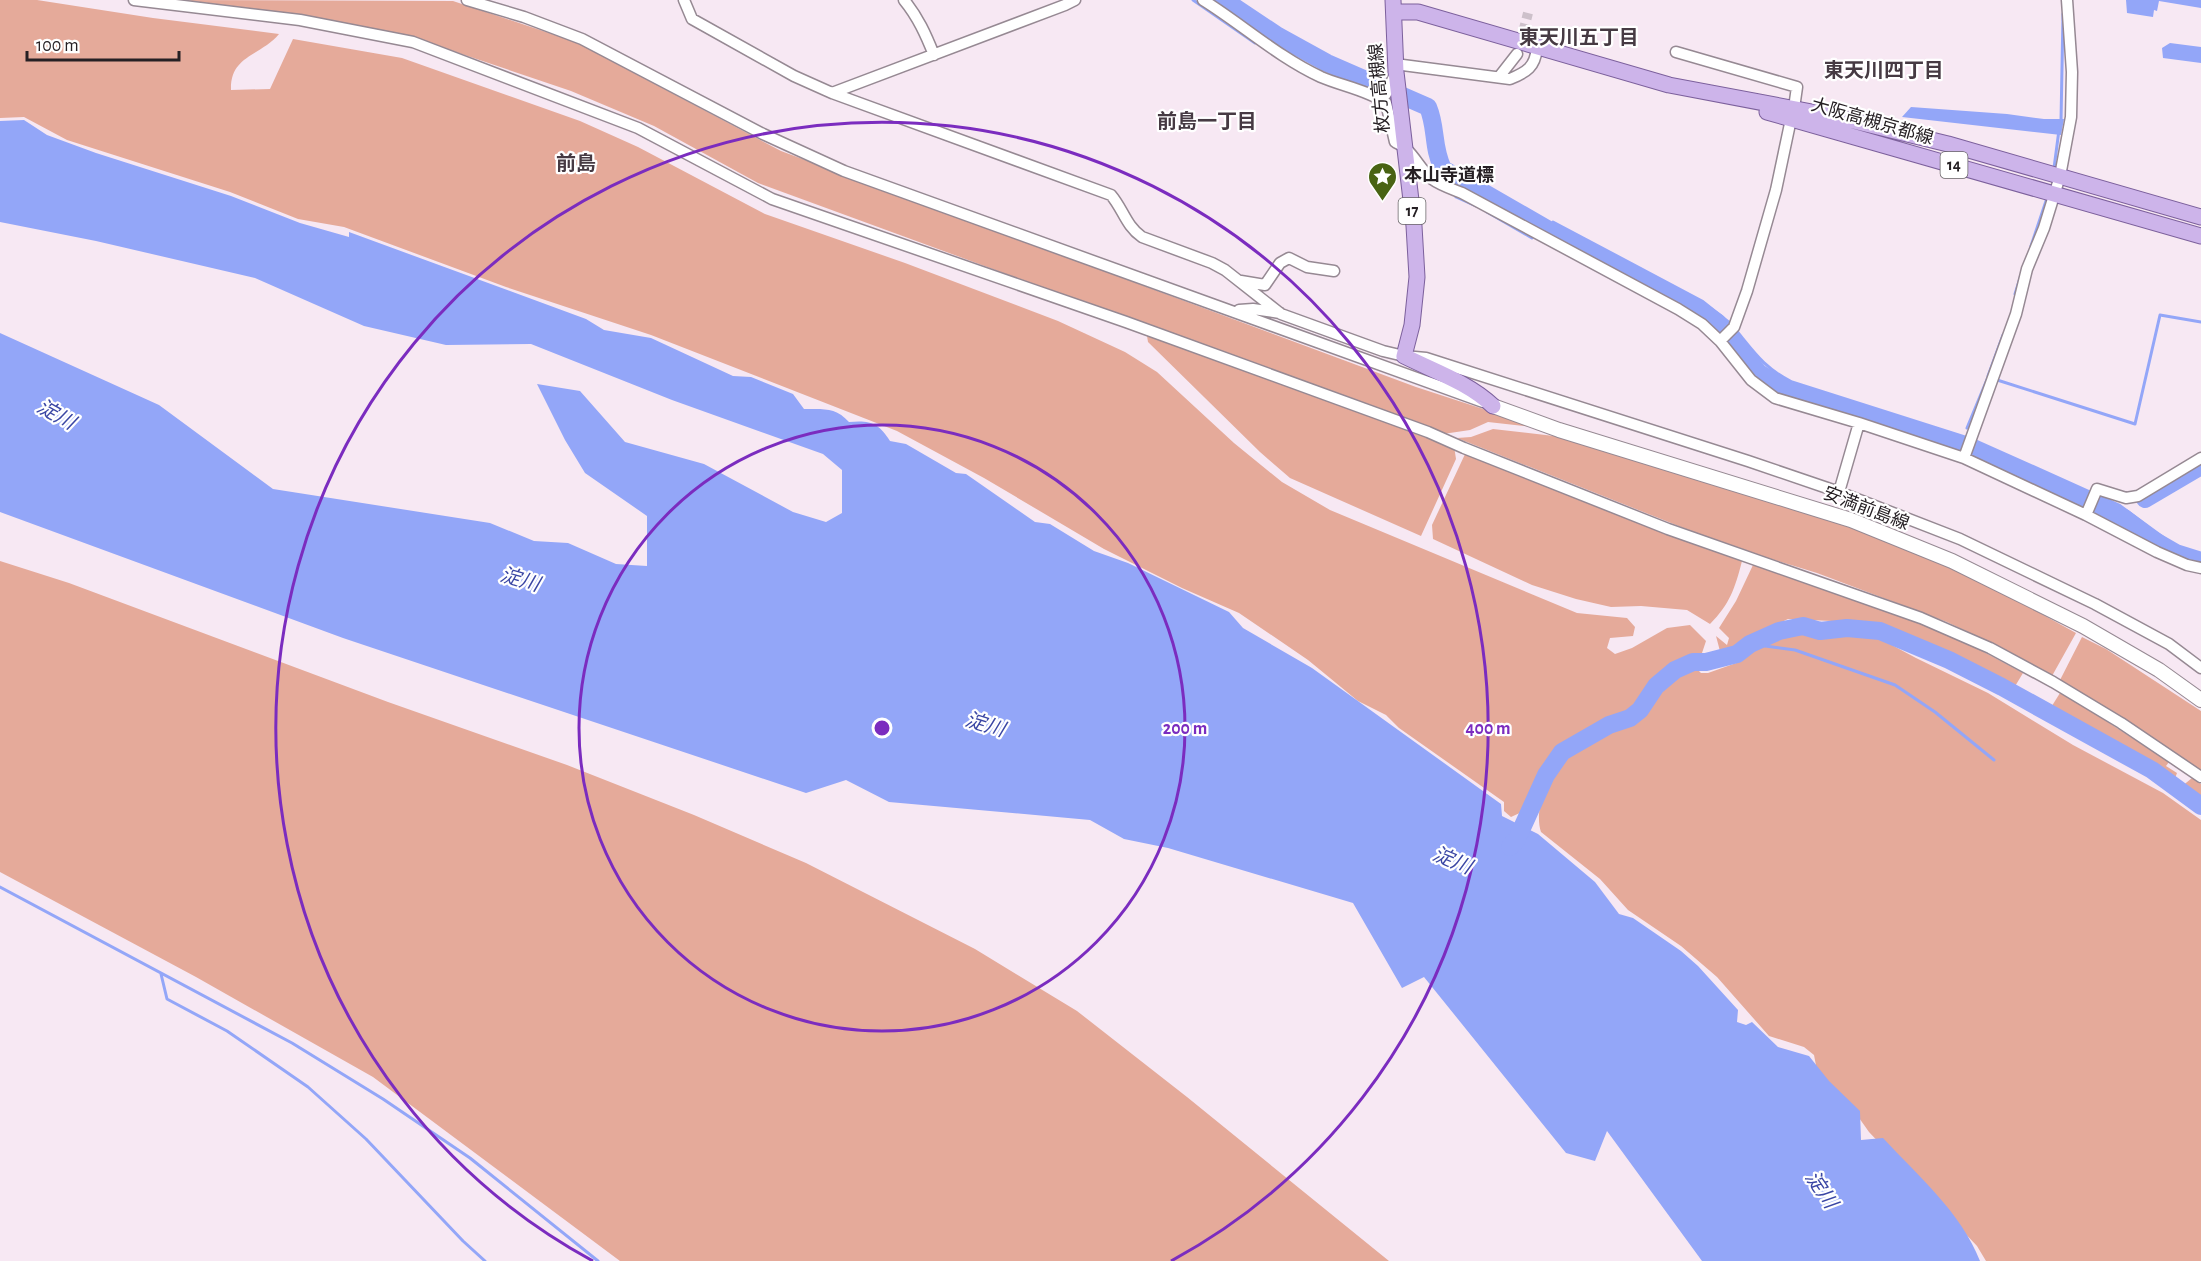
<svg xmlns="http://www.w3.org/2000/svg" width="2201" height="1261" viewBox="0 0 2201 1261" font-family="'Alegreya Sans','Noto Sans JP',sans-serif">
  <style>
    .green { fill: #e5aa9a }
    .water { fill: #93a6f8 }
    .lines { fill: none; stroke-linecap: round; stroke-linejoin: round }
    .stream { stroke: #93a6f8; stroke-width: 3 }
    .river { stroke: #93a6f8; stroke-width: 18 }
    .minor-tunnel { stroke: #cdc0ca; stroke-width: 10; stroke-dasharray: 10 5; stroke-linecap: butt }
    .minor-casing { stroke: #968993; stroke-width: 13 }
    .secondary-casing { stroke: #968993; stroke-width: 16 }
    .primary-casing { stroke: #7c609c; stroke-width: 17 }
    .minor { stroke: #fff; stroke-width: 10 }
    .secondary { stroke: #fff; stroke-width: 14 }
    .primary { stroke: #cdb4ea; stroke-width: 15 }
    .ring { fill: none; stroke: #7b2cbf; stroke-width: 3 }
    .labels { text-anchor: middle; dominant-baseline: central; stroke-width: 4.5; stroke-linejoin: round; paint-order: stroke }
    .shield { fill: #fff; stroke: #676366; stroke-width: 1.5 }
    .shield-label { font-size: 16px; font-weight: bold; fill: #262024 }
    .street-label { font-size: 18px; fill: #262024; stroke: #fff }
    .poi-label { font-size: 18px; font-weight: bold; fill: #262024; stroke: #fff; text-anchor: start }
    .neighbourhood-label { font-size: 20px; font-weight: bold; fill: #463a43; stroke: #fff }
    .water-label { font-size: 20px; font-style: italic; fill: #3a46a4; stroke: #fff }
    .centre { fill: #7b2cbf; stroke: #fff; stroke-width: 3 }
    .ring-label { font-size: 18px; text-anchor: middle; font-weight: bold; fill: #7b2cbf; stroke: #fff; stroke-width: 4.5; stroke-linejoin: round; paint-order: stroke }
  </style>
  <rect width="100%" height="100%" fill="#f7e8f3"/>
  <path class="green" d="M0,0H37L153,18L279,34C261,56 230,55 231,90L270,89L293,39L402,58L580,121L638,147L765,214L905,263L1058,321L1125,352L1157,372L1234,443L1282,482L1330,510L1577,613L1627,618L1635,627L1633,636L1610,638L1607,648L1615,654L1632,648L1667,628L1690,625L1706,641L1701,656L1677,661L1655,681L1640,702L1627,714L1570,739L1551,757L1533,792L1527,797L1524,811L1511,817L1504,811V802L1399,728L1386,715L1358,701L1308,660L1239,613L1182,588L1104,549L984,478L897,431L651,335L506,287L344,227L298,219L230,192L67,140L24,117L0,118Z
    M184,0L453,1L576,42L781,151L1416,387L1541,428L1488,422L1470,430L1443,434L758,183L654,126L571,91L441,47L365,28L271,11Z
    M1147,336L1454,446L1456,459L1421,536L1290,478L1260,452L1148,342Z
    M1493,429L1571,438L1844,524L1931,558L2014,599L2076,633L2052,676L2010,652L1947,622L1817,573L1729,546L1457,438L1471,437Z
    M1466,452L1742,561C1735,588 1730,604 1710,624L1687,610L1641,606L1611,607L1576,599L1532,585L1433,539L1432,525Z
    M0,561L69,583L388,702L567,765L694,815L806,863L975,949L1077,1011L1187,1097L1389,1261H620L373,1077L196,977L0,872Z
    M1753,565L1905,616L1967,643L2023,673L2014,688L1937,649L1880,627L1832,621L1788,619L1750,637L1731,656L1721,655L1716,636L1727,645L1729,638L1719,628L1736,601Z
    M1796,628L1821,636L1873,635L1916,658L1988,693L2073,745L2163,793L2201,820V1261H1986L1977,1246L1869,1132L1857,1115L1819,1081L1814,1055L1804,1047L1769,1036L1717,977L1681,946L1628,910L1600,879L1541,832C1534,811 1546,781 1560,763C1567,754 1591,738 1602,733C1616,726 1629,729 1644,716C1653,708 1655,698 1659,688C1665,676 1683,671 1694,666L1701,673H1708L1742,661L1767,639Z
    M2082,637L2106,649L2201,711V771L2059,682Z
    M2060,693L2100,717L2169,762L2166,766L2177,773L2174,781L2050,709Z
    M2192,778L2201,784V802L2181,787Z"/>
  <path class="water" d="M2126,0H2201V8L2159,1L2157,11L2154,10L2153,17L2127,13Z
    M2170,43L2201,47V63L2163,58L2162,48Z
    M1911,107L2007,114L2044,119H2064L2061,135L1902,117Z
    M24,120L47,135L96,153L231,196L300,223L349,237V232L586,319L604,330L651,338L733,376L751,377L793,394L804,409C823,409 836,407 849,422C870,420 879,423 890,441L906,444L956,473L966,474L1035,522L1050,524L1094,551L1128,563L1229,612L1243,628L1312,668L1501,804L1502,816L1538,834L1595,882L1619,914L1633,918L1681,951L1698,966L1738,1010L1737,1022L1746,1025L1752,1022L1778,1047L1809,1056L1829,1081L1860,1111L1861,1140L1883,1138C1918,1176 1961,1212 1980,1261H1702L1607,1131L1595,1161L1566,1153L1424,977L1402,988L1353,903L1168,848L1124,839L1090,820L889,802L846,780L806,793L343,638L0,512V333L159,405L273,489L490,523L534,541L568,543L616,564L647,566V516L585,473L565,440L537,384L580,391L625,442L704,464L793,512L826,522L842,513V470L823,454L672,400L531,344L446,345L364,326L255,278L96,241L0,222V121Z"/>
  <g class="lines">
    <path class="stream" d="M1193,0L1255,43
      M2061,121L2063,14
      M2054,168L2059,130
      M1456,197L1476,206
      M1487,212L1532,238
      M1553,222L1702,301L1731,324
      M2031,246L2047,198
      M2015,294L2021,275
      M1735,329C1754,352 1764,368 1792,382L1968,438
      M1988,376L2003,335
      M1994,379L2135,424L2160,315L2201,322
      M1967,428L1988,377
      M1974,440L2119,505L2175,546L2201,555
      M1750,644L1795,650L1895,685L1935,712L1994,760
      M0,887L292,1043L383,1099L470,1158L598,1261
      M161,974L167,999L227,1031L308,1087L366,1139L463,1241L485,1261"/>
    <path class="river" d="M1224,0L1278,36L1327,63L1428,107C1437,128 1432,147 1443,169L1568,241L1697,308L1717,322L1759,373L1788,391L1960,444L2124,518L2150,538L2176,553L2201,561
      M2145,499L2201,466
      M1510,847L1517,839L1546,775L1562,752L1609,725L1630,718L1640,710L1656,686L1675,670L1693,662H1706L1737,654L1750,644L1779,631L1803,626L1820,631L1847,628L1880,631L1949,660L2002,687L2152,770L2201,806"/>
    <path class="minor-tunnel" d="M1519,48L1528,13"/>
    <defs>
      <path id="minor" d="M134,0L300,20L413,42L638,128L772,199L1126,322L1428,432L1464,448L1668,529L1921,618L1990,648L2053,682L2121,723L2201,777
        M467,0L524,17L582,39L763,134L844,171L1483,402
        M684,0L692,19L794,76L832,93L1111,195C1123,209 1126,226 1142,237L1212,263L1225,270L1281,314L1383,351L1404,356L1426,358L1748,461L1839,492L1960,539L2095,604L2169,644L2201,668
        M904,0C918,17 926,35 934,55
        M1203,0C1243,25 1278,57 1321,77C1342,86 1367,90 1386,103L1395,142C1412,148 1418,168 1432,179C1440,185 1452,189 1462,193L1678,309L1702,324L1720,341L1751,380L1775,398L1859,423L1964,458L2086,515L2157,552L2187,565L2201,568
        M1676,52L1797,87L1794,108
        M1395,64L1510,79C1527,72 1535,67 1537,48
        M1499,77L1517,54
        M832,93L1065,5L1075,0
        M1381,99L1386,94L1395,74
        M1241,281L1265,285L1280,263L1289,258L1307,267L1334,271
        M1239,310L1253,309L1280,313
        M1720,341L1734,327L1747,291L1776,190L1791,119
        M1964,458L2016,314L2027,269L2044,228L2060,176L2071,117L2072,72L2067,0
        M1839,492L1859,423
        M2086,515L2097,489L2126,498L2138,496L2201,458"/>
      <path id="secondary" d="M1493,406L1559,430L1851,520L1952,561L2083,626L2159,670L2201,700"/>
      <path id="primary" d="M1393,0L1396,72L1414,226L1417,277L1412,325L1404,356C1434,371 1469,383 1493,406
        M1394,12H1418L1669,85L1833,116L1948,144L2201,217
        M1767,112L2201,236"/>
    </defs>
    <use href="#minor" class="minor-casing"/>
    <use href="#secondary" class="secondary-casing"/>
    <use href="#primary" class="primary-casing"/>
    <use href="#minor" class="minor"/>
    <use href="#secondary" class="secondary"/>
    <use href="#primary" class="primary"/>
  </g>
  <g class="ring">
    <circle cx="882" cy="728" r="303"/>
    <path d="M593 1261A606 606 0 1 1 1171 1261"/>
  </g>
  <defs>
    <symbol id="sight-pin" viewBox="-11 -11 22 30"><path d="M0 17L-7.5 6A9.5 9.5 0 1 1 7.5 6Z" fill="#496313" stroke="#fff"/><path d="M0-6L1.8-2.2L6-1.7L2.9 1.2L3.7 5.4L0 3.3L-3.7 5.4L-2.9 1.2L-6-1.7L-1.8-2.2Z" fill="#fff"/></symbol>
  </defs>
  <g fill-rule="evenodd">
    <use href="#sight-pin" x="1366" y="160" width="33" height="45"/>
  </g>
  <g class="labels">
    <g class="shield">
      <rect x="1940.5" y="152" width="27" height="26" rx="4.5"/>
      <rect x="1398.5" y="198" width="27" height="26" rx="4.5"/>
    </g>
    <g class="shield-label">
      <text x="1954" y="165">14</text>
      <text x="1412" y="211">17</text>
    </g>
    <g class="street-label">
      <text transform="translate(1380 88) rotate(-95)">枚方高槻線</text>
      <text transform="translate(1872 122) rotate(16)">大阪高槻京都線</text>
      <text transform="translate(1866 509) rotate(21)">安満前島線</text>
    </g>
    <g class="poi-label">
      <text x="1404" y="176">本山寺道標</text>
    </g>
    <g class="neighbourhood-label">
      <text x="1579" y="38">東天川五丁目</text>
      <text x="1884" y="71">東天川四丁目</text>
      <text x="1207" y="122">前島一丁目</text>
      <text x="576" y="164">前島</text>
    </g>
    <g class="water-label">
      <text transform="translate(56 415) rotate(29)">淀川</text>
      <text transform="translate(520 580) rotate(16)">淀川</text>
      <text transform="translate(985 725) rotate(17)">淀川</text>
      <text transform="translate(1452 861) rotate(22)">淀川</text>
      <text transform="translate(1821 1190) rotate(56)">淀川</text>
    </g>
  </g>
  <circle cx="882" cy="728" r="9" class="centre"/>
  <g class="ring-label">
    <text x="1185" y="734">200 m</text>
    <text x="1488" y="734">400 m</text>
  </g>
  <path d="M27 51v9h152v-9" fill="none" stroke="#262024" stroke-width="3"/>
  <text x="36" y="51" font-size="18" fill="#262024" stroke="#ffffff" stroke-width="4.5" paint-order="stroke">100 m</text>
</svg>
